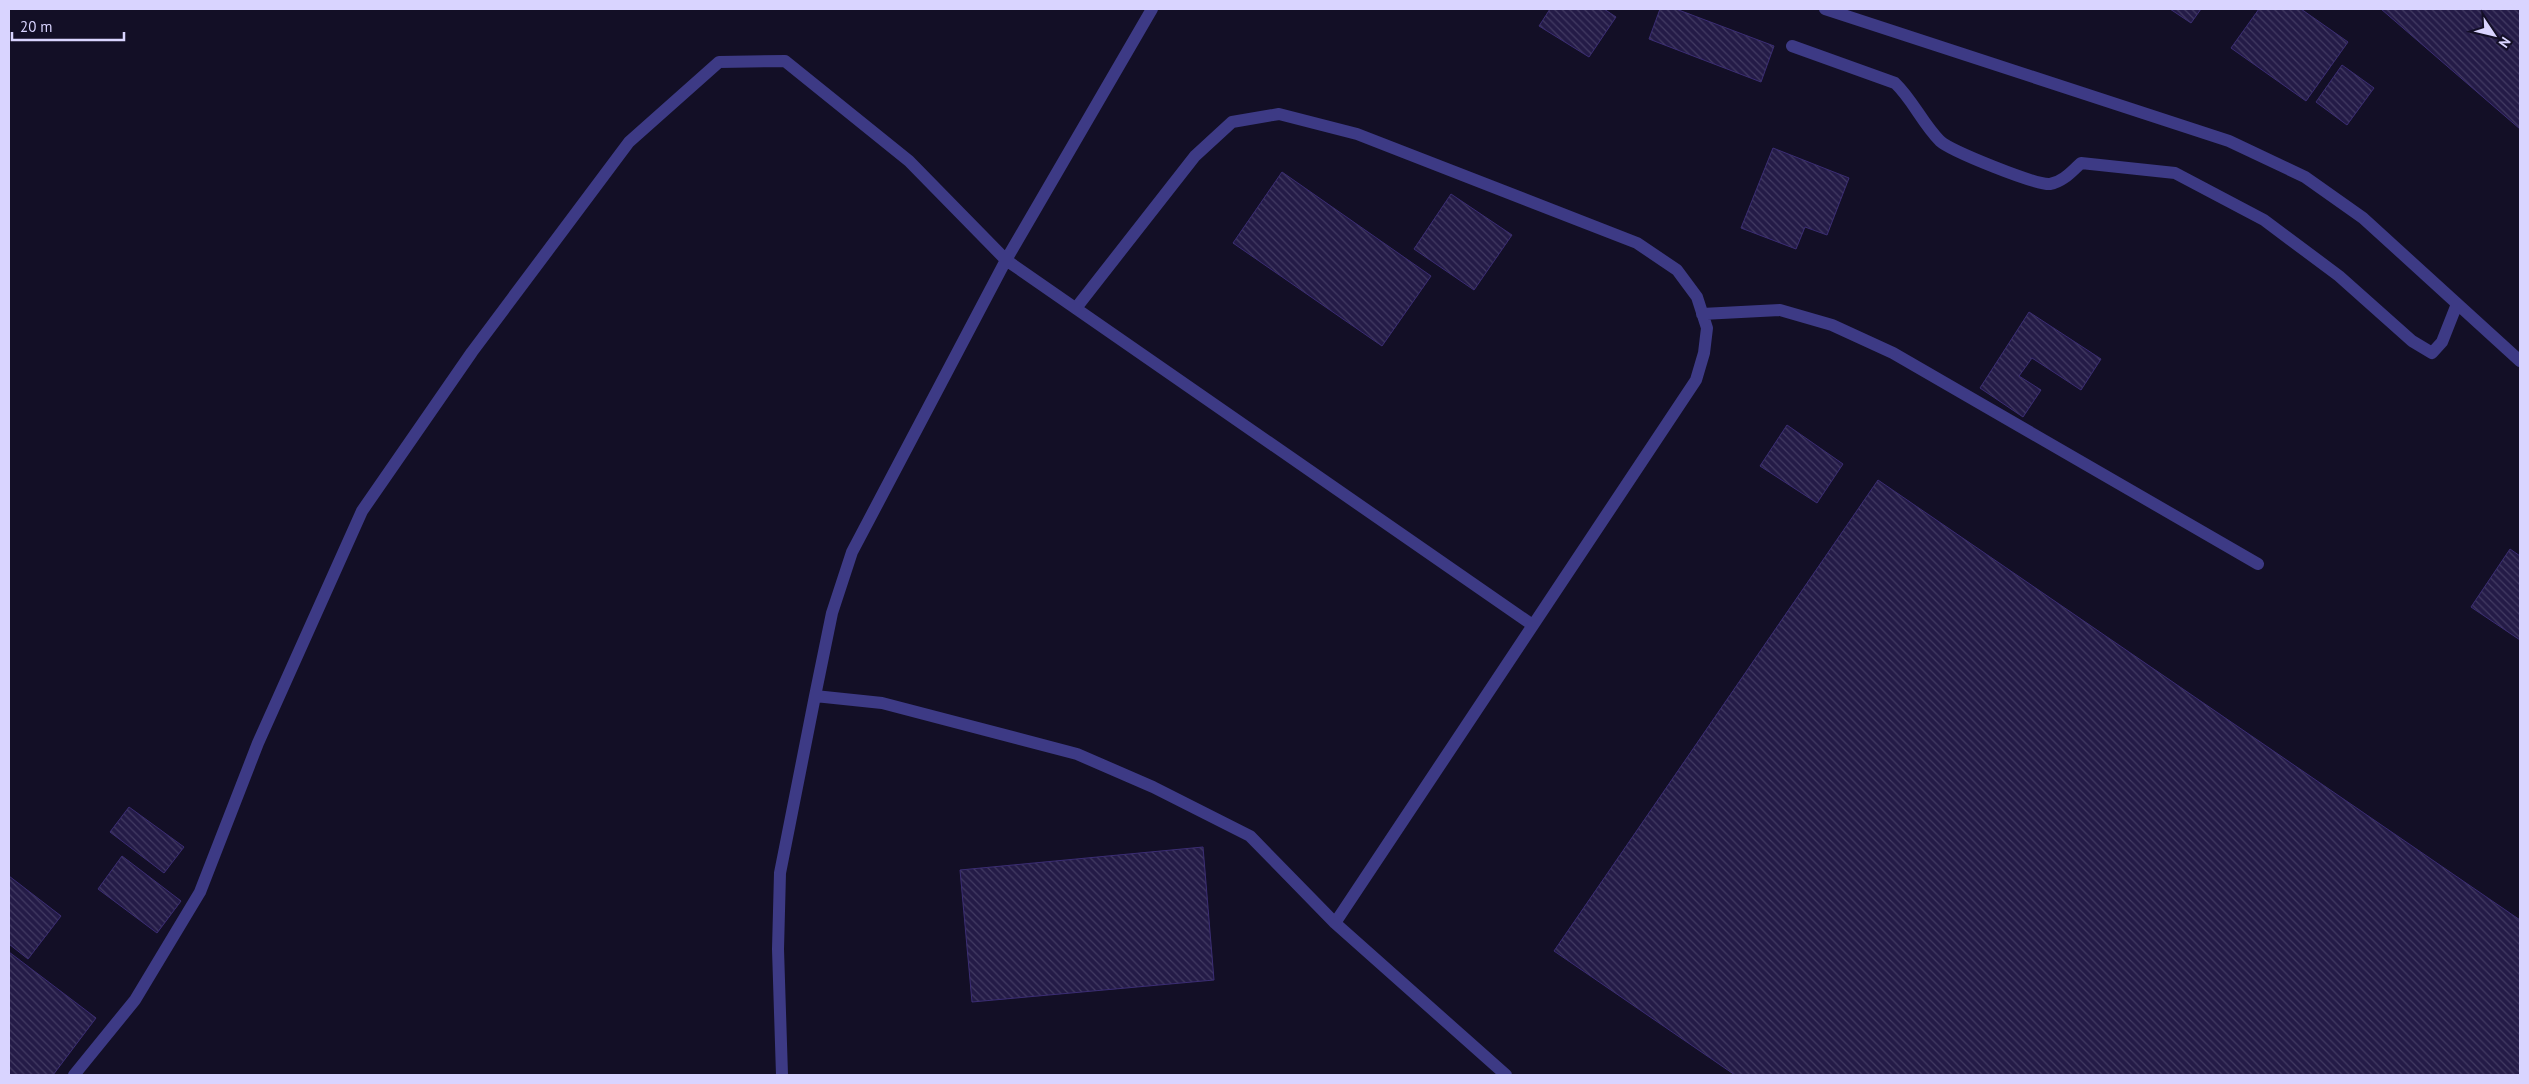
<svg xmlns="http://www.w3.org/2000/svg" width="2529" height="1084" viewBox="0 0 2529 1084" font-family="'PT Sans',sans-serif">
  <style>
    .building { fill: url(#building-back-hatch); stroke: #3b2d73 }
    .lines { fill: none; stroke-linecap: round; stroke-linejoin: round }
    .minor { stroke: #3d3a85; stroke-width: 12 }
  </style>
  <defs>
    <pattern id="building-back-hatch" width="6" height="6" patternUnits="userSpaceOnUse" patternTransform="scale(1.25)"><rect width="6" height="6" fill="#241b47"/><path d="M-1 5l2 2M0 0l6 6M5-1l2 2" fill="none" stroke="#433b63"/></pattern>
  </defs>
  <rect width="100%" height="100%" fill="#130f26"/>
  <path class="building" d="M1550,9H1604L1616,17L1589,57L1539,26Z
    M1660,9H1676L1774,46L1761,82L1649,39Z
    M2170,9H2201L2191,23Z
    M2259,9H2301L2348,42L2306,101L2231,48Z
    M2381,9H2520V129Z
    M2342,65L2374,88L2347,125L2316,102Z
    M1773,148L1849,178L1827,235L1805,227L1796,249L1741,228Z
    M1282,172L1431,276L1382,346L1233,243Z
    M1451,194L1512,235L1474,290L1414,249Z
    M2029,312L2101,359L2081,390L2032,358L2019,376L2041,390L2023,417L1980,388Z
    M1787,425L1843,464L1817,503L1760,466Z
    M1878,480L2520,920V1075H1735L1554,951Z
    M2510,549L2520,556V640L2471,607Z
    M129,807L184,847L164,873L110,832Z
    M1203,847L1214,980L972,1002L960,870Z
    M122,856L181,901L157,933L98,889Z
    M9,876L61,916L28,959L9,944Z
    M9,952L96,1018L53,1075H9Z"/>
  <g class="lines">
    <path class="minor" d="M1152,9L1006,260L852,552L832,613L815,696L882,703L1077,754L1153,787L1250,836L1335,923L1506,1075
      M1825,9L2229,141L2305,177L2363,218L2520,361
      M1792,46L1895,83C1913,100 1922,123 1940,141C1951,151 2035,185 2050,184C2063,182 2072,171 2081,163L2175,173L2264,220L2339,276L2412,341L2432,353L2442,342L2457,304
      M1076,308L1195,156L1232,122L1279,114L1357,134L1637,243L1677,270L1697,297L1707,328L1704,353L1696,380L1335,923
      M1702,314L1780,310L1832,325L1893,353L2258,564
      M74,1075L135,1000L200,892L258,743L362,511L472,352L629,142L719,62L785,61L909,161L1006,260L1531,624
      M782,1075L778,949L780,873L815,696"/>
  </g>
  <rect width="2529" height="1084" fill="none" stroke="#d9d4ff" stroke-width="20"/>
  <g transform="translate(2494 35) rotate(125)" stroke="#130f26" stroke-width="4" paint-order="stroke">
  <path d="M0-4L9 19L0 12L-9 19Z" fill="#d9d4ff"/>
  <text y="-8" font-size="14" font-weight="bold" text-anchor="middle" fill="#d9d4ff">N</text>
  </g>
  <path d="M12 32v8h112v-8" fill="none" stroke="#d9d4ff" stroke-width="2.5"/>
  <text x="20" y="32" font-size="15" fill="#d9d4ff" stroke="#130f26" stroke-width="4" paint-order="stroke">20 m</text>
</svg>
